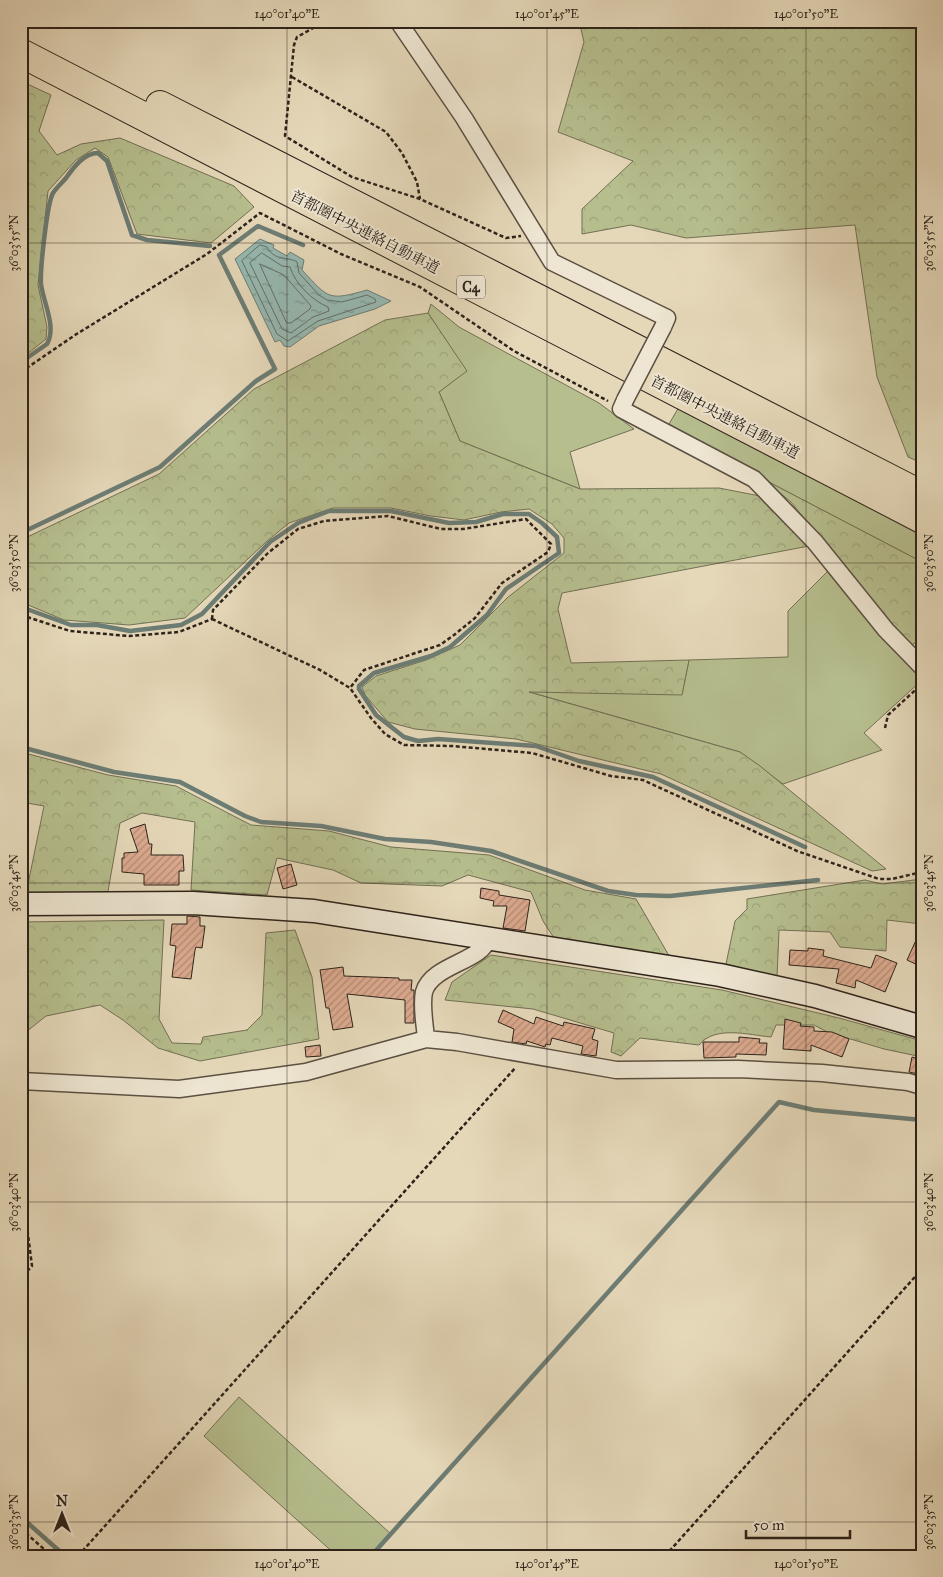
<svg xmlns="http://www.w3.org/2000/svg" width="943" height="1577" viewBox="0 0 943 1577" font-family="'IM FELL Great Primer','Noto Serif JP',serif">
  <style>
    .grass { fill: #b6be8e; stroke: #727054 }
    .forest { fill: url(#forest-crowns); stroke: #727054 }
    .water { fill: url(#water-ripples); stroke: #6c7d75 }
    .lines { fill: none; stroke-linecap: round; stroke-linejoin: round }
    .shore { stroke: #626e66; stroke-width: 1 }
    .stream { stroke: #6c7d75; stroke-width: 4.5 }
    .building { fill: url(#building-hatch); stroke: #2d221a }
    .street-casing { stroke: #5b5042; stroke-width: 19 }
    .secondary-casing { stroke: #2d221a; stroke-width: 25 }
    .highway-casing { stroke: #2d221a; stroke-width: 30 }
    .path { stroke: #2d221a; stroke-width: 2.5; stroke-dasharray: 4 2.5; stroke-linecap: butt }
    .street { stroke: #eee6d2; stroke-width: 16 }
    .secondary { stroke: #eee6d2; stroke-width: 22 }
    .highway { stroke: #e5d8b9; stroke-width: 28 }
    .street-bridge-casing { stroke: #5b5042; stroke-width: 19; stroke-linecap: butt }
    .street-bridge { stroke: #eee6d2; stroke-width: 16 }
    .ticks { fill: none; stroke: #2d221a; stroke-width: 1; stroke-opacity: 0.45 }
    .labels { text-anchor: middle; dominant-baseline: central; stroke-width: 4; stroke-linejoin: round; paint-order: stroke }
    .shield { fill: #eee6d2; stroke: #675d51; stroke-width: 1 }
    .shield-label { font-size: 14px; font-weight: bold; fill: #2d221a }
    .street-label { font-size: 15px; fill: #2d221a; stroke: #eee6d2 }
    .neatline { fill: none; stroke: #2d221a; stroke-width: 2 }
    .ticks-label { font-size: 12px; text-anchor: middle; fill: #2d221a }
  </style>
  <defs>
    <pattern id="forest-crowns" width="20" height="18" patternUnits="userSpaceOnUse" patternTransform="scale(1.25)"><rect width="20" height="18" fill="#b6be8e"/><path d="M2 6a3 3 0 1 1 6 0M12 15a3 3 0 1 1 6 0" fill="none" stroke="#9da37a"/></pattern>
    <pattern id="water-ripples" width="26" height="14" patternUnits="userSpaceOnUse" patternTransform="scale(1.25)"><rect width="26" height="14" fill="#96b9b2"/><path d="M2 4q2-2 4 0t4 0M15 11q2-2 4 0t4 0" fill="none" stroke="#7b9690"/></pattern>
    <pattern id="building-hatch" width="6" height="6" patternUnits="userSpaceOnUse" patternTransform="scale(1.25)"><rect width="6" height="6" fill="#ddab90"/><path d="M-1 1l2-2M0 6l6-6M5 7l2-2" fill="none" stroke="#b48b75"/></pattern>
  </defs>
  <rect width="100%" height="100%" fill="#e5d8b9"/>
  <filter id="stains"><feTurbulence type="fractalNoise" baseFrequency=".004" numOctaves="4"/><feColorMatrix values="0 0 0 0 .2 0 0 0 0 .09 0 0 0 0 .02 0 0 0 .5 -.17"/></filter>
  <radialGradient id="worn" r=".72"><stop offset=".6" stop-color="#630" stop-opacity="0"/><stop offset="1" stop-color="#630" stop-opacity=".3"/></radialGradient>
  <path class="grass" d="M431,304L459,327L599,403L634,429L570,452L580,489L460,441L439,392L466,371L428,313Z
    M679,407L922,536V562L763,479L669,424Z
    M829,570L922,680L864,733L882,750L783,784L740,752L526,691L682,694L689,660L788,657V611Z
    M239,1397L391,1534L371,1556H337L204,1436Z"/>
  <path class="forest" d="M579,21H922V463L908,457L877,377L855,225L686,238L631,225L582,234V209L633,161L558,132L584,42Z
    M21,81L51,95L39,131L57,155L81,144L120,138L234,186L254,207L211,243L137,234L108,157L95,148L76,160L48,191L38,285L47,327L46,339L21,359Z
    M428,313L467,371L439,392L460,441L580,489L719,488L770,498L809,546L562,593L558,609L571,663L689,660L682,695L529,692L740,752L760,766L886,869L872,871L661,774L516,739L415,729L388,722L365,695L362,687L376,676L426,660L460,645L507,598L564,553V538L552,524L529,509L501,512L464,520L431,516L391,508H333L289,523L266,542L185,618L129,625L64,620L21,602V540L159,474L254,389L385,320Z
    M763,479L922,562V639L908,647L791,502Z
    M21,752L108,775L176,786L251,825L329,831L391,847L489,855L585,890L636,899L671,959L556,941L543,921L531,892L468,875L442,886L361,883L333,870L277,858L267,895L191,890L195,822L142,813L120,823L107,897H21V886L28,884L44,806L21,802Z
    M922,879V924L887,920L886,951L840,947L830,932L779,930L777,978L726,964L735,921L747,909V899L865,880L882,884Z
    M164,920L159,1019L172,1043L201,1044L203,1037L247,1030L262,1015L266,933L295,930L312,977L319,1039L200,1061L158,1048L123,1020L100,1005L46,1016L21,1036V922Z
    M491,955L722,990L839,1018L922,1041V1057L884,1049L827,1032L814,1025H776L771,1037C749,1035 715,1025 699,1045L640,1038L621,1056L611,1052L614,1033L533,1009L445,1000L452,982Z"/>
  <path class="water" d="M260,239L274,245L273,248L287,256L290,252L304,260L302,270C329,299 328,301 367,290L391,301L375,309L319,326L290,347L284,346L280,340L275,342L235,259Z"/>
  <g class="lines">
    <path class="shore" d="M260,245L267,247C275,262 288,256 297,262L299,273L319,295L327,300L342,302L367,295L375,299L376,302L318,321L288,341L277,334L242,261Z
      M262,253L282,266L290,267C295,284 313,301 328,307L329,311L313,317L291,333L282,329L250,263Z
      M260,264L284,275L311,306L310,309L291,323H287Z"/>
    <path class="stream" d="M21,362L47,344C57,327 43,302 41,284C40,270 47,203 53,193C57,187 62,183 66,178C73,168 84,153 98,153L107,161L132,235L147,240L210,246
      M21,533L160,467L256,381L275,369L219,255L258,226L303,245
      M21,607L71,625H97L130,631L181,625L202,614L270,542L298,523L329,511H391L449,523L476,522L503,514H529L542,523L557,537L559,553L506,589L487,615L450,647L431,656L374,673L359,686V689L376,715L404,737L418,741L438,739L536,746L579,761L653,777L805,847
      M21,747L114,772L180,782L245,816L261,822L321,826L385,839L431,842L491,851L608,891L636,895L670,896L818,880
      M21,1517L65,1556
      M371,1556L779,1102L814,1110L922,1120"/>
  </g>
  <path class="building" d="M145,824L149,844H152L151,855H183L184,871H179V885H144V874L122,872V858H124V853L138,852L130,829Z
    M291,864L297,885L283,889L277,868Z
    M481,888L499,891V895L530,900L525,931L503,928L507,906H493L494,901L480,898Z
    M187,916L200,917V926H205L202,948L196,947L195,950L191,979L172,977L176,946L170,945L172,924H187Z
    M922,927V967L907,960Z
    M808,948L824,950L823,956L871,968L876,955L897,963L885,992L856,980L855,988L836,983L839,969L789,965L790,950L808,951Z
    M343,967L344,976L399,978V980H412L411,990H414V1023H405V1000L347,994L353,1027L333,1030L329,1008H326L320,970Z
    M503,1010L534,1024L536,1017L563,1026L564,1022L595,1029L592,1039L598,1041L596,1056L581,1054L583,1046L552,1038L550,1045L546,1044L545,1047L527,1041L526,1044L512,1042L514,1029L498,1022Z
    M785,1019L801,1023L800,1026L814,1027V1031L832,1032L849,1039L842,1057L811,1045V1051L783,1049Z
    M739,1037L760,1039L759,1043H767L766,1055L736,1054V1057L704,1058L703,1042H739Z
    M320,1045L321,1056L306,1057L305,1047Z
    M912,1057L922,1060V1075L909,1072Z"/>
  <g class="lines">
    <defs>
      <path id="street" d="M398,21L464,118L552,262L667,318L663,327
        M625,400L621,409L754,479L815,542L886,630L922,667
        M426,1039C425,1025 421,1006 424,992C432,964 483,962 488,938
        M21,1081L179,1089L306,1072L426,1039L457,1042L616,1070L738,1069L822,1073L908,1082L922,1086"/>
      <path id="secondary" d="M21,904L193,903L314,911L720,975L815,996L922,1027"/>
      <path id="highway" d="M21,53L922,519
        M160,105L922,495"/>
    </defs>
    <use href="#street" class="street-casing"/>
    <use href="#secondary" class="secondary-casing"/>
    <use href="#highway" class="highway-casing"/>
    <path class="path" d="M326,21L297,37L294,45L285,136L352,177L420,199L506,238L521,236
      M292,77L386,132L402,153L417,182L420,199
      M21,372L75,335L207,254L260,213L341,254L420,287L514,351L608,401
      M21,615L70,631L129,636L179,632L212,619
      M212,619L320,670L350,688L371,718L385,734L404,745L452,746L532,753L611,776L643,780L797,851L879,879H892L922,872
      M212,619L213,610L268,553L298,529L324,521L388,516L441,529H463L526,519L551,544L548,552L502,583L475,618L454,635L440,645L364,670L350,688
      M885,728L888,715L922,684
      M21,1179L32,1266L21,1278
      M21,1529L52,1556
      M78,1556L516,1067
      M665,1556L922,1269"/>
    <use href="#street" class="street"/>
    <use href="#secondary" class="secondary"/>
    <use href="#highway" class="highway"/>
    <defs>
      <path id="street-bridge" d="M625,400L663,327"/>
    </defs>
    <use href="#street-bridge" class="street-bridge-casing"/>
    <use href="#street-bridge" class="street-bridge"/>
  </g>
  <path class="ticks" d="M28,21V1556M287,21V1556M547,21V1556M806,21V1556M21,243H922M21,563H922M21,883H922M21,1202H922M21,1522H922"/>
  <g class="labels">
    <rect class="shield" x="457" y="275.5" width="28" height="23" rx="4"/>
    <g class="shield-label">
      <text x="471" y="287">C4</text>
    </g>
    <g class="street-label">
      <text transform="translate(365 232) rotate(27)">首都圏中央連絡自動車道</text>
      <text transform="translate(725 417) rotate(27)">首都圏中央連絡自動車道</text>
    </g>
  </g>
  <rect width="943" height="1577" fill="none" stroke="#e5d8b9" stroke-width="55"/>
  <g transform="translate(62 1514)" stroke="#eee6d2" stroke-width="4" paint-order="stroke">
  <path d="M0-4L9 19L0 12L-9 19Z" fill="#2d221a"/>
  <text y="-8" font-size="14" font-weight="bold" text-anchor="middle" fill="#2d221a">N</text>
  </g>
  <path d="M746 1530v8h104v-8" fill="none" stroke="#2d221a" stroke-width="2.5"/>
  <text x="753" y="1530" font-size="15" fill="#2d221a" stroke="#eee6d2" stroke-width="4" paint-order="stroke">50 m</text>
  <rect x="28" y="28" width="888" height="1522" class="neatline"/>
  <g class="ticks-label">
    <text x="287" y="18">140°01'40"E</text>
    <text x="547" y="18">140°01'45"E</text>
    <text x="806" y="18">140°01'50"E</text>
    <text transform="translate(14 243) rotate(-90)" y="4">36°03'55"N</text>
    <text transform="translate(929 243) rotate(-90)" y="4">36°03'55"N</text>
    <text transform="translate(14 563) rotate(-90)" y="4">36°03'50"N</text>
    <text transform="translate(929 563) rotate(-90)" y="4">36°03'50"N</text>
    <text transform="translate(14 883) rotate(-90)" y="4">36°03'45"N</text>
    <text transform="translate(929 883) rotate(-90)" y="4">36°03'45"N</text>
    <text transform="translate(14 1202) rotate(-90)" y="4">36°03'40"N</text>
    <text transform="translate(929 1202) rotate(-90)" y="4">36°03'40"N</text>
    <text transform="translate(14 1522) rotate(-90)" y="4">36°03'35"N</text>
    <text transform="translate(929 1522) rotate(-90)" y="4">36°03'35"N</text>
    <text x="287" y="1568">140°01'40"E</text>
    <text x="547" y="1568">140°01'45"E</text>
    <text x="806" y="1568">140°01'50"E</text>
  </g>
  <rect width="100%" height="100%" filter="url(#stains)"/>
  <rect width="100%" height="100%" fill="url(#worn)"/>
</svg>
